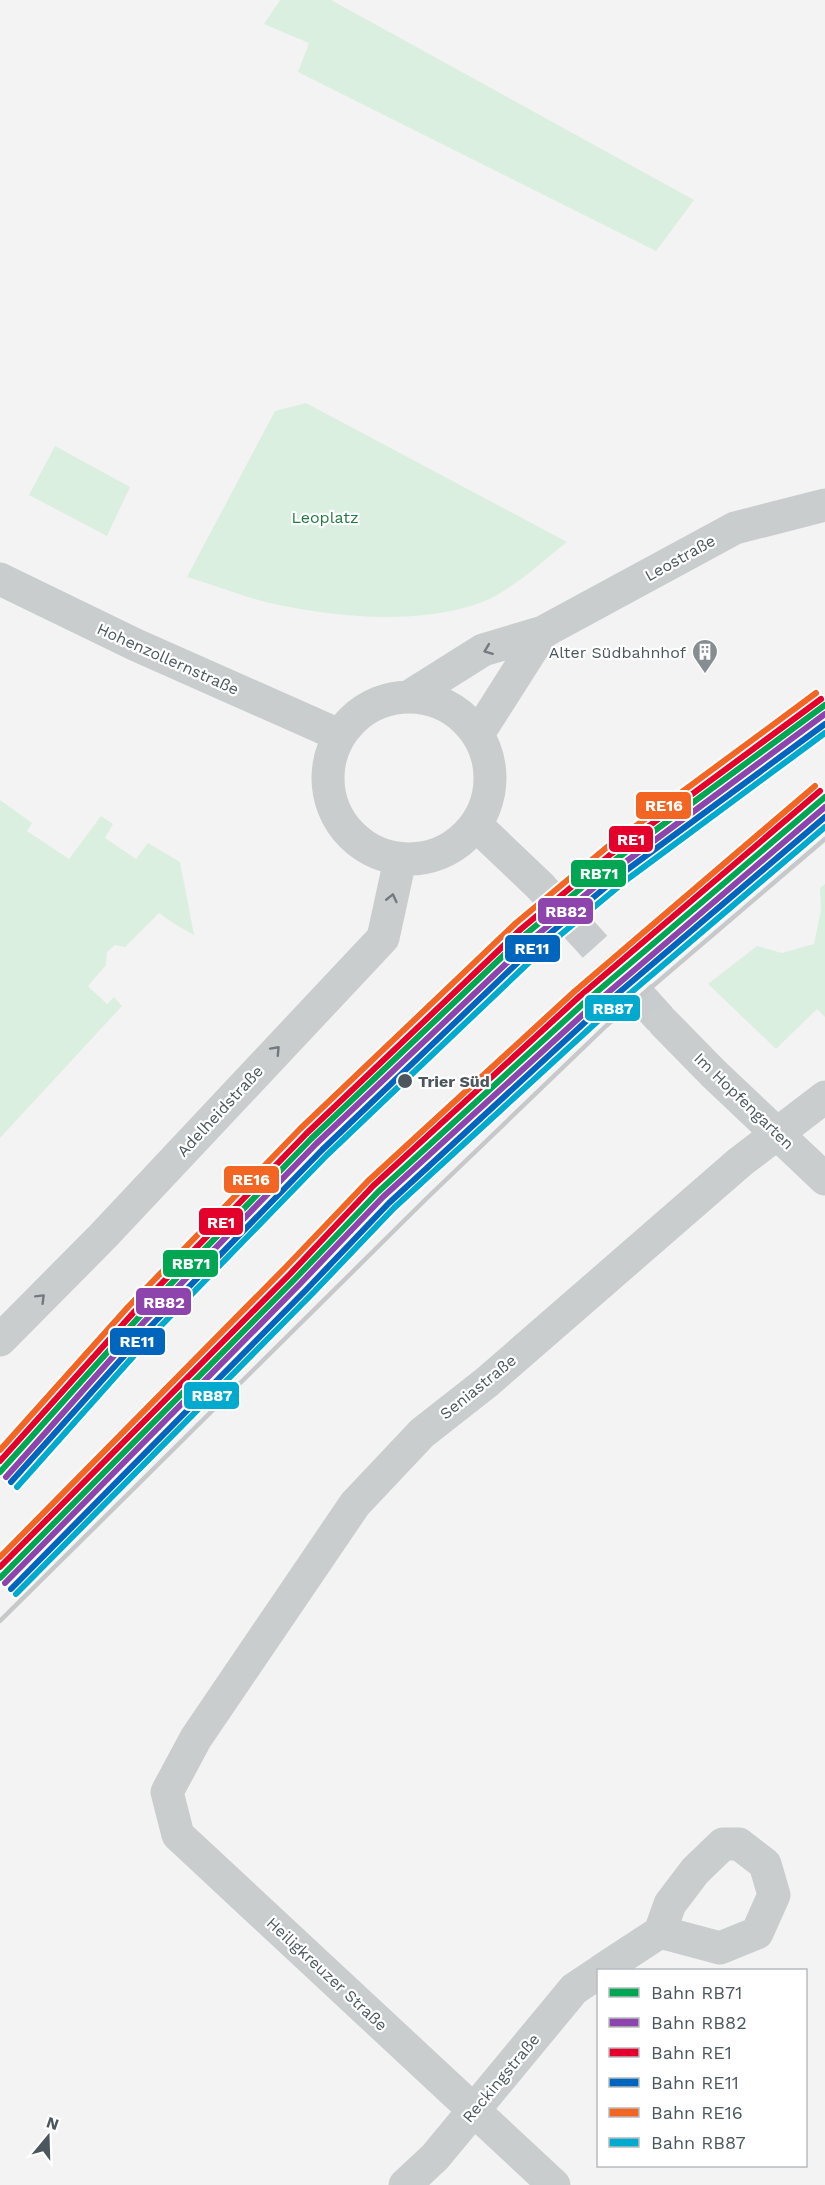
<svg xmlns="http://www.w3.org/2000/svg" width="825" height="2185" viewBox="0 0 825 2185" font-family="'Work Sans',sans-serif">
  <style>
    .green { fill: #daefe0 }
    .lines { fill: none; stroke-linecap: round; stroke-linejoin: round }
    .minor-tunnel { stroke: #c9ccce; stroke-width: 33; stroke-dasharray: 33 16; stroke-linecap: butt }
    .minor { stroke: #cacdce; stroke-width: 33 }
    .rail { stroke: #c6c8c9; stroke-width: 4.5 }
    .rail-1-casing { stroke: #fff; stroke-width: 10 }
    .rail-2-casing { stroke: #fff; stroke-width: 10 }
    .rail-3-casing { stroke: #fff; stroke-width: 10 }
    .rail-4-casing { stroke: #fff; stroke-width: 10 }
    .rail-5-casing { stroke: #fff; stroke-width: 10 }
    .rail-6-casing { stroke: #fff; stroke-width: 10 }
    .rail-1 { stroke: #00a651; stroke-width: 6 }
    .rail-2 { stroke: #8e44ad; stroke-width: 6 }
    .rail-3 { stroke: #e4002b; stroke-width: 6 }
    .rail-4 { stroke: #0065bd; stroke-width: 6 }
    .rail-5 { stroke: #f26522; stroke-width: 6 }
    .rail-6 { stroke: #00a9ce; stroke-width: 6 }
    .oneway { stroke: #717a7f }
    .stop-dot { fill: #4b575d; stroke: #fff; stroke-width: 2 }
    .labels { text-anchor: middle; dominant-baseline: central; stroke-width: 4.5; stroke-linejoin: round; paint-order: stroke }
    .park-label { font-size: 16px; fill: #227842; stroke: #fff }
    .street-label { font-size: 16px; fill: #4b575d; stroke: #fff }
    .poi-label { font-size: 16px; fill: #4b575d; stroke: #fff; text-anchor: end }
    .stop-label { font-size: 16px; font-weight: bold; fill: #4b575d; stroke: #fff; text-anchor: start }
    .line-badge { stroke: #fff; stroke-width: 2 }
    .badge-label { font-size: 16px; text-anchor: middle; font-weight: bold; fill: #fff }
  </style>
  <rect width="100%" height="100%" fill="#f3f3f3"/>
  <path class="green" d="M280,0H331L694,200L656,251L298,72L309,43L264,24Z
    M306,403L567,542C540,563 511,592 477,604C417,624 341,618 279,605C248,599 218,586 187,577L275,411Z
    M55,446L130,487L107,536L29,495Z
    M0,800L32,823L27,831L69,859L101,816L113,824L105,838L136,859L148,843L180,862L194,935L176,925L159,913L125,947L115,945L107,952L106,965L88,986L107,1004L114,997L122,1006L0,1138Z
    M825,884V1017L817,1009L776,1049L708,984L757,946L782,953L814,944L821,910L820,888Z"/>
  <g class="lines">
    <path class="minor-tunnel" d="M540,886L664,1023"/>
    <path class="minor" d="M0,579L136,645L339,735
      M410,696L483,650L543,632L735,528L825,505
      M328 778a81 81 0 1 1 162 0a81 81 0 1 1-162 0Z
      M478,734L543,632
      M476,825L540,886
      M664,1023L714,1074L825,1179
      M0,1340L103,1236L383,938L400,860
      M602,1970L660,1932L670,1904L695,1871L723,1844H739L765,1864L774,1895L757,1933L720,1948L660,1932
      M405,2185L435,2157L574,1989L598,1973
      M554,2185L178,1835L167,1792L196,1738L355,1504L422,1433L487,1382L740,1162L825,1097"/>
    <path class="rail" d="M0,1621L425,1200L606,1026L825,839"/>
    <defs>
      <path id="rail-1" d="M0,1472L139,1317L311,1139L526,934L615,860L825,705
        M0,1578L295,1279L378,1192L585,1002L825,797"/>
      <path id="rail-2" d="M6,1477L144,1322L316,1144L531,940L620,866L825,714
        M5,1583L300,1284L383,1197L590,1008L825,807"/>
      <path id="rail-3" d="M0,1461L134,1312L306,1134L521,929L611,854L821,699
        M0,1567L290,1274L373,1186L580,996L820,791"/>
      <path id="rail-4" d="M11,1482L150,1327L322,1150L536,945L624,872L825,724
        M11,1589L306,1290L389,1203L595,1013L825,817"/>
      <path id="rail-5" d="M0,1450L128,1307L300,1129L516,923L606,848L816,693
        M0,1557L284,1269L368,1181L575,991L815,786"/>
      <path id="rail-6" d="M17,1487L155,1332L327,1155L541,951L629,878L825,733
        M16,1594L311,1295L394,1208L600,1019L825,827"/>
    </defs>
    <use href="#rail-1" class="rail-1-casing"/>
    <use href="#rail-2" class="rail-2-casing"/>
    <use href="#rail-3" class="rail-3-casing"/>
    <use href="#rail-4" class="rail-4-casing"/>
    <use href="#rail-5" class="rail-5-casing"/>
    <use href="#rail-6" class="rail-6-casing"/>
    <use href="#rail-1" class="rail-1"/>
    <use href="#rail-2" class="rail-2"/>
    <use href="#rail-3" class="rail-3"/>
    <use href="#rail-4" class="rail-4"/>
    <use href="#rail-5" class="rail-5"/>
    <use href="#rail-6" class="rail-6"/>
  </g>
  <defs><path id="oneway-chevron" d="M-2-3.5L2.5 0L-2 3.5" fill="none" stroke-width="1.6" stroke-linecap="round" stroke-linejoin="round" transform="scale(1.5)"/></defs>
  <g class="oneway">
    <use href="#oneway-chevron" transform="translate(488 650) rotate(159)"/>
    <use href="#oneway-chevron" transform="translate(392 898) rotate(-77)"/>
    <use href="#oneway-chevron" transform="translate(276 1050) rotate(-47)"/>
    <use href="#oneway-chevron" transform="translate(41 1298) rotate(-45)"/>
  </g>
  <defs>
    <symbol id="building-pin" viewBox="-11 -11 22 30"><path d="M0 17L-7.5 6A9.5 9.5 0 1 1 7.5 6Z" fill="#868e92" stroke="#fff"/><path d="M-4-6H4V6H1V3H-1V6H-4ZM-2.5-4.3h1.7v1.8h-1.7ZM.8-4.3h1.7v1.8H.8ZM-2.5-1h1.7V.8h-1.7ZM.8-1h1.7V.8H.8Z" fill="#fff"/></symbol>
  </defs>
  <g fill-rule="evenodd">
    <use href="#building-pin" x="690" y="637" width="30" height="40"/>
  </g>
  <circle class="stop-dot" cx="405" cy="1081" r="8"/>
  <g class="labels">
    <g class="park-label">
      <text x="325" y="517">Leoplatz</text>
    </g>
    <g class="street-label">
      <text transform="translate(680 558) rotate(-29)">Leostraße</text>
      <text transform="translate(168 659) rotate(24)">Hohenzollernstraße</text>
      <text transform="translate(744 1101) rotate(44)">Im Hopfengarten</text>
      <text transform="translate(220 1111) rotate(-47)">Adelheidstraße</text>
      <text transform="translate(478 1387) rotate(-39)">Seniastraße</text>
      <text transform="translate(327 1974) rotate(43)">Heiligkreuzer Straße</text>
      <text transform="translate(501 2078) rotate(-50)">Reckingstraße</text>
    </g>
    <g class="poi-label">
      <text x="686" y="652">Alter Südbahnhof</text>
    </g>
    <g class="stop-label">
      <text x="418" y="1081">Trier Süd</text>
    </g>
  </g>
  <g class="line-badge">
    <rect x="635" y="791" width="57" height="29" rx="6" fill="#f26522"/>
    <rect x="608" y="825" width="46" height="28" rx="6" fill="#e4002b"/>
    <rect x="570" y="859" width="57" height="29" rx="6" fill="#00a651"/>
    <rect x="537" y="897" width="57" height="28" rx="6" fill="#8e44ad"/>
    <rect x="504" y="934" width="57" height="29" rx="6" fill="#0065bd"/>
    <rect x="584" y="994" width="57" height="28" rx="6" fill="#00a9ce"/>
    <rect x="223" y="1165" width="57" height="29" rx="6" fill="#f26522"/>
    <rect x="198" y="1207" width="46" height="29" rx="6" fill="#e4002b"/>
    <rect x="162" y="1249" width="57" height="29" rx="6" fill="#00a651"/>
    <rect x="135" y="1287" width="57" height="29" rx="6" fill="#8e44ad"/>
    <rect x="109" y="1327" width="57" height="29" rx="6" fill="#0065bd"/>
    <rect x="183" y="1381" width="57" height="29" rx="6" fill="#00a9ce"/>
  </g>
  <g class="badge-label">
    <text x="664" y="811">RE16</text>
    <text x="631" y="845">RE1</text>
    <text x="599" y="879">RB71</text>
    <text x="566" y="917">RB82</text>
    <text x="532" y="954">RE11</text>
    <text x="613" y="1014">RB87</text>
    <text x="251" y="1185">RE16</text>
    <text x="221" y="1228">RE1</text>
    <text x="191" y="1269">RB71</text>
    <text x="164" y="1308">RB82</text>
    <text x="137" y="1347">RE11</text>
    <text x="212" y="1401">RB87</text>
  </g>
  <rect x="597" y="1969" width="210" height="198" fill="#ffffff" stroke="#b7bcbe" stroke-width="1.5"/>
  <rect x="609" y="1988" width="30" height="9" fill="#00a651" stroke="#b7bcbe" stroke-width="1.5"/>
  <text x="651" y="1999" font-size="18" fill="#4b575d">Bahn RB71</text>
  <rect x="609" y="2018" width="30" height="9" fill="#8e44ad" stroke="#b7bcbe" stroke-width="1.5"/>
  <text x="651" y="2029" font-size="18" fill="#4b575d">Bahn RB82</text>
  <rect x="609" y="2048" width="30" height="9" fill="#e4002b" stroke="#b7bcbe" stroke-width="1.5"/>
  <text x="651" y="2059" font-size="18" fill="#4b575d">Bahn RE1</text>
  <rect x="609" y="2078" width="30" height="9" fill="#0065bd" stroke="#b7bcbe" stroke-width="1.5"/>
  <text x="651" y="2089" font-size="18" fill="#4b575d">Bahn RE11</text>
  <rect x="609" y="2108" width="30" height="9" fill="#f26522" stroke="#b7bcbe" stroke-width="1.5"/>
  <text x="651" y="2119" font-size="18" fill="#4b575d">Bahn RE16</text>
  <rect x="609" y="2138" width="30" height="9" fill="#00a9ce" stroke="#b7bcbe" stroke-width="1.5"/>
  <text x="651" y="2149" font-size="18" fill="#4b575d">Bahn RB87</text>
  <g transform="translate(48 2137) rotate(19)" stroke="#ffffff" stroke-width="4.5" paint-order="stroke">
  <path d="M0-4.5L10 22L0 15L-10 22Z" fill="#4b575d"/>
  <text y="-9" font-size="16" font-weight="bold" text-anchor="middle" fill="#4b575d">N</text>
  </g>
</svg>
